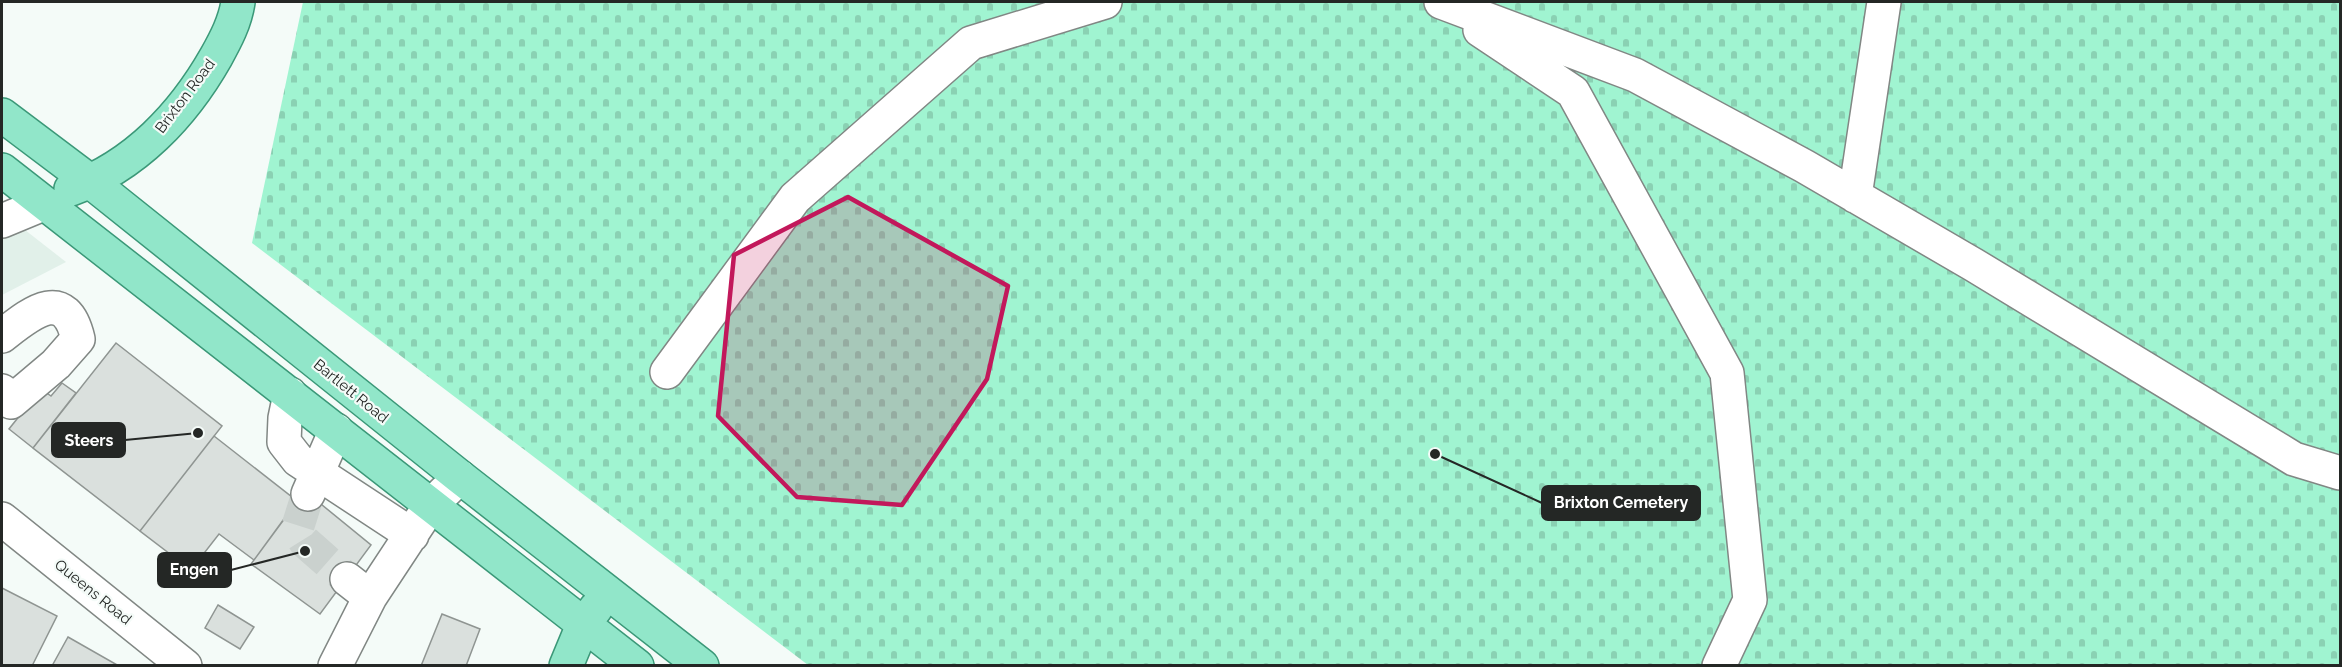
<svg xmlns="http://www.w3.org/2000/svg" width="2342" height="667" viewBox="0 0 2342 667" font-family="Raleway,sans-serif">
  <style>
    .built { fill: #e1f0e9 }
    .cemetery { fill: url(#cemetery-stones) }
    .building { fill: #dae0dd; stroke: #8f9592; stroke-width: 1.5 }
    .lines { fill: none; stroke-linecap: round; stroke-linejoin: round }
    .minor-tunnel { stroke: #cad1ce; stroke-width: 33; stroke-dasharray: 33 16; stroke-linecap: butt }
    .minor-casing { stroke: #818784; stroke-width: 36 }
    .major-casing { stroke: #3b9878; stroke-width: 36 }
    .minor { stroke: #fff; stroke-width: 33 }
    .major { stroke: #91e6c9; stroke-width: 33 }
    .marked { fill: #c2185b; fill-opacity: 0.2; stroke: #c2185b; stroke-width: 4.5; stroke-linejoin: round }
    .labels { text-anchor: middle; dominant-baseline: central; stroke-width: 4.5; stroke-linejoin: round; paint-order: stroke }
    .street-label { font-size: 15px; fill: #242725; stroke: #f4fbf8 }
    .leader { fill: none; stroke: #242725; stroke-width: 2 }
    .callout-dot { fill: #242725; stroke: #f4fbf8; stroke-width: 2 }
    .callout { fill: #242725; stroke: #242725; stroke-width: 2 }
    .callout-label { font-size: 16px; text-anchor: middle; font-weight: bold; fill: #fff }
  </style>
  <defs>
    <pattern id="cemetery-stones" width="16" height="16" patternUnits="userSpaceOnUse" patternTransform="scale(1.5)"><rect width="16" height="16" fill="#a0f4d1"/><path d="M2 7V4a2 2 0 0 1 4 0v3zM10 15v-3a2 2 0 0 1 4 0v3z" fill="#8ad1b3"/></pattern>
  </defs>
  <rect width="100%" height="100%" fill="#f4fbf8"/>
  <path class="built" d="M2,212L66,262L2,295Z"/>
  <path class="cemetery" d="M303,2H2340V665H808L252,243Z"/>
  <path class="building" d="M116,343L222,426L140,531L33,448Z
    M62,383L76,393L33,448L9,429L41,389L51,396Z
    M214,436L297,501L254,560L219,534L191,570L140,531Z
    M305,491L371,545L320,614L251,564Z
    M2,588L57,616L32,666H2Z
    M218,605L254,627L240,649L205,628Z
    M442,614L480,629L466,666H421Z
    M68,637L119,666H52Z"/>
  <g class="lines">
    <path class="minor-tunnel" d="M308,494L297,529L305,542L347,579"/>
    <defs>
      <path id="minor" d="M1441,2L1635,75L1804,166L1974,265L2294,459L2340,473
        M1480,30L1573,92L1727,373L1750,600L1719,666
        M1855,196L1884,2
        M2,221L43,204
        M2,336C29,315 65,283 78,339L56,364L11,402L2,391
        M667,372L795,198L971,43L1105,2
        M290,394L285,418L284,442L298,460L412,535
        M308,494L336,430
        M2,519L185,666
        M347,579L370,597
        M335,666L370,597L430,506L460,477"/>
      <path id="major" d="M2,115L91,182L460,477L702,666
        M2,170L637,666
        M71,189C135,166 183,115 216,57C226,39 235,22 238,2
        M566,666L583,625L596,608"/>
    </defs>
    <use href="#minor" class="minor-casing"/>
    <use href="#major" class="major-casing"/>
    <use href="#minor" class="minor"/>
    <use href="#major" class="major"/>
  </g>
  <path class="marked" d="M848,197L1008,286L987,379L902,505L797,497L718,416L734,255Z"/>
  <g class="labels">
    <g class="street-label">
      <text transform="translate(185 96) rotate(-53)">Brixton Road</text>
      <text transform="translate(351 391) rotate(39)">Bartlett Road</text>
      <text transform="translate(93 592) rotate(39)">Queens Road</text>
    </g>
  </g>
  <path class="leader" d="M198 433L125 440M1435 454L1542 503M305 551L231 570"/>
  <g class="callout-dot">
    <circle cx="198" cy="433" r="6"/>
    <circle cx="1435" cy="454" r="6"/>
    <circle cx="305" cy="551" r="6"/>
  </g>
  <g class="callout">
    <rect x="52" y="423" width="73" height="34" rx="6"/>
    <rect x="1542" y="486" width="158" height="34" rx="6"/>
    <rect x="158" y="553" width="73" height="34" rx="6"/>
  </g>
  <g class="callout-label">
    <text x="89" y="446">Steers</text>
    <text x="1621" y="508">Brixton Cemetery</text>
    <text x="194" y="575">Engen</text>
  </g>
  <rect width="2342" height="667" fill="none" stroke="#242725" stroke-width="6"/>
</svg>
